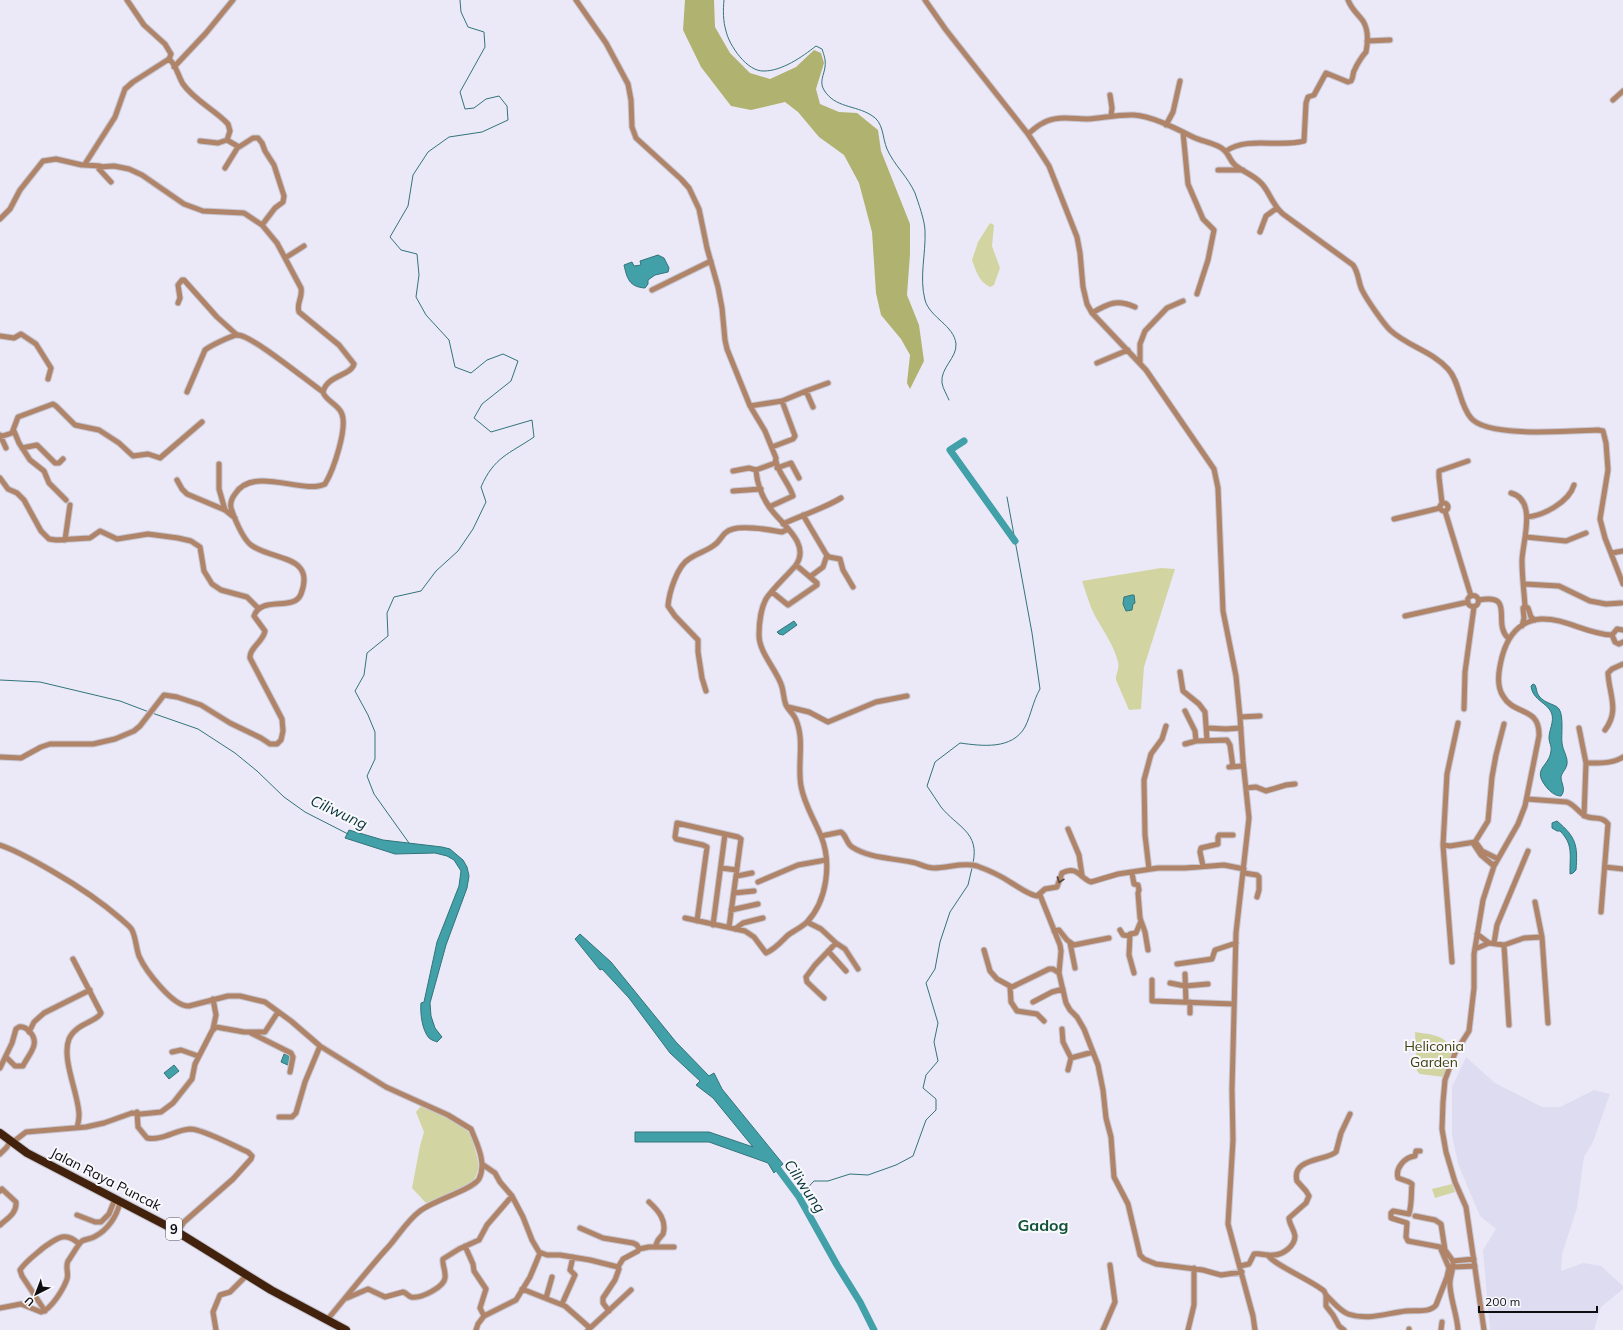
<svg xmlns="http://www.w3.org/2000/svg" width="1623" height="1330" viewBox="0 0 1623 1330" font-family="Mulish,sans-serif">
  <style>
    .built { fill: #dedcf0 }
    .green { fill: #d2d5a1 }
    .forest { fill: #b0b370 }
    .water { fill: #42a0a9; stroke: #32747b }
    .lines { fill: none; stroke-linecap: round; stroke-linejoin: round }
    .stream { stroke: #32747b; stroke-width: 1 }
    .river { stroke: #42a0a9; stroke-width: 7 }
    .minor-casing { stroke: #c7c6d2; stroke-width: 7 }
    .highway-casing { stroke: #c7c6d2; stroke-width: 10 }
    .minor { stroke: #b08469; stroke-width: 5 }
    .highway { stroke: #42220c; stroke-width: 8 }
    .oneway { stroke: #564239 }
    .labels { text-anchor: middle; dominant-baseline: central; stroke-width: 4; stroke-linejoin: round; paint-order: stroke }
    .shield { fill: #f8f8fd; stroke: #545358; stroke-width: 1 }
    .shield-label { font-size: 13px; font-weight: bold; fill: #0d0c11 }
    .park-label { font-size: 14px; fill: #3e3f0a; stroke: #f8f8fd }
    .street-label { font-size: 14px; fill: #0d0c11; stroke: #f8f8fd }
    .water-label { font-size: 15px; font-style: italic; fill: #053337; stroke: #f8f8fd }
    .quarter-label { font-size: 16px; font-weight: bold; fill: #125337; stroke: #f8f8fd }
  </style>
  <rect width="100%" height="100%" fill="#ebe9f7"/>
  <path class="built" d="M1466,1057L1495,1083L1542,1107H1560L1594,1090L1610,1094L1593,1142L1584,1157L1577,1208L1562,1254L1561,1271L1583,1263L1601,1266L1623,1286V1289L1601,1307L1594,1330H1490L1483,1250L1496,1229L1480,1216L1458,1164L1452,1135V1087Z"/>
  <path class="green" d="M990,223L994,225L992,246L1000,268L994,285L990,287C979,282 976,271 972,260L978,242Z
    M1161,568L1175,569L1144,667L1141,709L1129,710L1116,680C1115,674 1120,669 1118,662C1114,645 1102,629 1094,614C1089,604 1086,592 1082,581Z
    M1415,1032C1433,1035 1444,1034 1455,1052L1444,1077L1420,1074L1417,1071Z
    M421,1106C435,1112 460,1120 469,1133C473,1139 475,1150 477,1157C480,1168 478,1176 469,1185L426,1203L412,1188L420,1146L424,1132L416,1112Z
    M1452,1184L1455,1192L1435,1198L1432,1189Z"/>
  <path class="forest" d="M685,0H714L715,27L730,53L750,73L770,79L796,67L814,50L821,53L824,63L816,89L820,104L839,112L857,113L878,130L881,151L910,224V254L907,295L919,325L924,361L910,389L907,383L910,355L901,339L881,315L876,293L872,232L859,183L844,155L819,137L798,112L785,102L751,110L731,106L701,67L683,30Z"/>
  <path class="water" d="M658,255L664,258L669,268L668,272L655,275L648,280V284L645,288C629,287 627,278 624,265L632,262L634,266L641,265L640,261Z
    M1132,595H1134L1135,603L1133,604L1132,610L1126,611L1123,604L1124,597Z
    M794,621L797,625L783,635L779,634L777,632Z
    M1533,684L1535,685C1537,689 1536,692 1539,696C1545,704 1556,704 1559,709C1564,716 1561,735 1562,743C1563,751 1568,757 1567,764C1566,770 1561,773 1561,778C1562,785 1566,790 1561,796C1556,796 1552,793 1548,789C1530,768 1549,768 1551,751C1552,746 1549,743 1549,738C1549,733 1551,728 1552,723C1556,703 1533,704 1531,686Z
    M1557,821C1576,837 1578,845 1576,870L1573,873L1570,874V871C1570,854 1573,844 1560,831H1557L1552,828V823Z
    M349,830L383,840L442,847L450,849L463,860L467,867L469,876L467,888L446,945L430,1003L431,1016L435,1028L442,1037L437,1042C435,1041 431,1040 429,1038C422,1030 420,1013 421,1003L424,1002L437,942L459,886L461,871L454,860L447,856L435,853L395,854L345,838Z
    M580,934L611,962L676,1042L709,1076L714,1073L722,1089L783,1164L774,1173L768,1163L709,1142H635V1132H709L753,1147L713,1098L696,1085L700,1081L670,1053L629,998L602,969L600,970L575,939Z
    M284,1054L289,1056L291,1060L290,1066L281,1062Z
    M174,1065L179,1071L169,1079L164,1073Z"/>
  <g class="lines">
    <path class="stream" d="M724,0C723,10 723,21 726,31C729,45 747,72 764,71C782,71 802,57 816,46L822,49C824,55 826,60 825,67C824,75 819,82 824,90C835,108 855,105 871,115C884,122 882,137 887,149C894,165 908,177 915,193C918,202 925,221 925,231C926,254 919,277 925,300C930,318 954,325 956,344C957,358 940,368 942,383C943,389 947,395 949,400
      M0,680L40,682L120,701L149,712
      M152,713L198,729L235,753L257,771L284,797L305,812L348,834
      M409,843L374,794L367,776L375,759V732L368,715L355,691L364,675L367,653L388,636L387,613L394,597L421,591L436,571L458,551L473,529L486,502L481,487C494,457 509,454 534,437L532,420L491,432L474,418L482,404L511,381L518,361L503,354L487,360L471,373L455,367L449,340L426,315L416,297L419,275L417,254L401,250L390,237L408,206L413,175L428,152L449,137L482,132L508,120L507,106L499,96L486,99L474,108L465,109L460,92L485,47L484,32L468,27L461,12L460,0
      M973,863C980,832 957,827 941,807C936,800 932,793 927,786L935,762L960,743C982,746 1012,750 1025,727C1031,715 1033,701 1040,689L1032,633L1007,497
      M799,1197L814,1181H828L850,1174L868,1175L896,1165L913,1156L926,1120L936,1110V1099L923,1088L926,1075L938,1061L934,1042L938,1023L926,983L935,969L940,942L950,912L968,885L972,868"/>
    <path class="river" d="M964,441L950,450L1015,541
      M773,1162L799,1197L837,1265L860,1302L874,1330"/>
    <defs>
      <path id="minor" d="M127,0L144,25L165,44L171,54L169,59C176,64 178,76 183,84C194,100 215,110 228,124L230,131L227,140L239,147L253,138H258L262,143L265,151L274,165L284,196L283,202L275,208L262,225L277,243L301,288C303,298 296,303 299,312L339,345L354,364C351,376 327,375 323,392
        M576,0L606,43L628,84L631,100L632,127L636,138L681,179L689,188L699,209L707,248L718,287L722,308L725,340L727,349L750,406L765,431L776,458L775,463L756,470C757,483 762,497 770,508C781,524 811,543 796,565C787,576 773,588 766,599C761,608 759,624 759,635C759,652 775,668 781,684C784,691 783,698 786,705C788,710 794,714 796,720C805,741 797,764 801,786C804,804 814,819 821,836C832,863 827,901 807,922C801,928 793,931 787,936C780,943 775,949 766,953L754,937L745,931L685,918
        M925,0L946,30L1028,134L1040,152L1049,166L1077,237L1080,253L1083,287L1087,304L1092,313L1146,370L1214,469L1218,488L1223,611L1236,676L1240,717L1243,761L1249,818L1236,933L1232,1090L1233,1140L1228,1224L1253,1316L1255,1330
        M1367,41L1390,40
        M174,67L206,33L233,0
        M1110,95L1112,108L1111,116
        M1613,100L1623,91
        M1166,125L1173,112L1180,81
        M1183,132L1188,184L1203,219L1214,230L1208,260L1197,294
        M1028,134C1033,130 1038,125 1043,123C1056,115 1074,119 1088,119C1104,118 1118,114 1134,115C1152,116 1177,129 1193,137C1203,142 1217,143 1224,150C1229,154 1230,161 1235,165C1243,172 1254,175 1262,184C1270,193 1273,206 1283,214L1353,265C1359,273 1358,282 1362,290C1367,300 1383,323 1390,330C1407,346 1432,351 1448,369C1460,382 1459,404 1471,418C1487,438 1571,431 1598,430L1603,431L1606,443L1608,470L1600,519L1605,538L1623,584
        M200,141L218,143L227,140
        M1226,151C1248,136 1279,148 1304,141L1306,103L1308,97L1314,95L1326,73L1348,82L1351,81C1354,77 1352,73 1355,69C1357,64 1363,55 1366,52C1368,42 1368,29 1363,21C1357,13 1352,10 1348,0
        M84,165L100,166
        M225,168L238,147
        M1218,170H1243
        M111,182L99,169V167L114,166L129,169L142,175L184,204L203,211L244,213L262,225
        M0,219L10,209L20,190L43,161L56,159L82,165L85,164L115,117L125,89L133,82L169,59
        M1260,232L1266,216L1277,208
        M285,258L304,246
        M652,290L711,261
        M178,303L180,298L178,285L182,280H184L217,317L237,335
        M1092,313C1109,303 1117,299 1135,307
        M0,336L14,338L21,334L36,344L51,368L48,379
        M1097,363L1128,350
        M1140,363V344L1145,331L1167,308L1183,301
        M806,391L813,407
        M750,406L782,401L806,391L828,383
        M14,431L19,443L30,460L44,471L49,483L66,500
        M0,435L6,448
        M0,437L12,433L18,417L53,404L56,406L75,425L99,430L119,443L133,456L148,454L160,458L202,422
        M772,447L793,439L795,436L782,401
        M22,448L37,445L55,463H59L63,459
        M219,464V489L225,510
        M777,468L791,463L799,478
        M733,471L749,468L756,470
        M0,478L8,489L17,493L24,500L41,531L49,539L56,540L90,538L100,531L117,539L148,534L178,538L191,541L200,547L204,571L212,584L221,590L247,597L259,609
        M177,480L182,489L187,494L225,510L235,518
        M733,491L761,489
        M1511,493C1538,500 1522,543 1522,561C1522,576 1524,591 1525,606L1523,608L1524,618L1522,626
        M1440 507a4 4 0 1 1 8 0a4 4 0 1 1-8 0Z
        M1442,503L1439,477V471L1468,461
        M769,507L793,496C789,483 778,473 776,461
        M1445,511L1471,596
        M803,515L826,554L829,557L840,559L843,570L853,587
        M1527,517C1543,516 1569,502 1574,485
        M1394,519L1440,508
        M783,524C802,515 823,509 841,498
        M1526,537L1566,541L1586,533
        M65,540L70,505
        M1612,553L1623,551
        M811,576L823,567L827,555
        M1524,584L1559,586L1590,601L1606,604L1621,603
        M772,592L788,605L817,585V583L796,565
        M1467.5 601a5.5 5.5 0 1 1 11 0a5.5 5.5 0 1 1-11 0Z
        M1479,600C1516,593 1492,623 1508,638
        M1525,606L1528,608L1531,617L1535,620
        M1405,616L1468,602
        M1623,630L1617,629L1612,635L1615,642L1619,644L1623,642
        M1180,672L1183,691L1199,704L1205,712L1207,740
        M706,691L702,678L698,652V640L675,616L668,606C669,593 677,566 689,559C696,554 706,551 713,546C722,541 721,532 733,529C746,525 770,530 782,532L788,529
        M788,707L809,712L828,722L876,702L907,696
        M1464,709L1465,672L1474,607
        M1185,711L1195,731L1196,741
        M1240,717L1260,716
        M1207,728L1226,729L1241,728
        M1579,728L1586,763L1584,816
        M1605,730C1620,710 1609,695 1608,673L1612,669L1623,664
        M1185,744L1196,741L1227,740L1230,745L1233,767
        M0,757L21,758L41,747L50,744H93L115,739L134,731L140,726L164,695L177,697L201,705L230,723L261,738L270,744H277L281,740L283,731L282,719L250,658C249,648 263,642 265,631L254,616C261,595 294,612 301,594C316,554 272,561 251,545C243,539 234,518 231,508C230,503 232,498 235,494C253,465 303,495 325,484C333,471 349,426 341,412C337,404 325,400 323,392C307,381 253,336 238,335C232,335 210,346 205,350L187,392
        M1586,763C1599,763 1612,764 1623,757
        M1229,767L1243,766
        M1246,788L1256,787L1266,791L1286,785L1295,784
        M1527,799L1567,802C1575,805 1578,812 1585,816C1593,820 1602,815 1608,824L1601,912
        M1068,829L1079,855L1082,875
        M821,836L841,832C847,836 846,843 852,847C869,858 891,858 911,862C919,863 925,868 934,868C949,868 962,862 977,866C988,870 1001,876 1010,882C1019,887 1027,894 1037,896L1045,889L1057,887L1062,873C1077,865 1080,878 1091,882L1118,874L1158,868H1185L1224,865L1244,869
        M1473,843L1481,855L1494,866
        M1477,844L1482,851L1498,859
        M0,845C18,851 35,861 52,871C78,886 98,899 121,919C125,923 130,926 132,930C136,938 136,948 139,956C145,970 173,1007 189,1006L228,996H240L265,1002L291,1021L320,1046L386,1087L448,1115L471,1129C477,1144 487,1163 479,1179C472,1190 434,1200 420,1211C408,1220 400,1233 390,1245C368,1269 348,1295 327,1320
        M1443,845L1450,846L1475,842L1488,821L1492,777L1496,755L1504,724
        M1203,866L1200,852L1201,848L1218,844V837L1219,835H1233
        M1605,867L1623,869
        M721,868L737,870
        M1149,869L1145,835L1144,780L1151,754L1162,739L1166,726
        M1132,873L1134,884L1138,885L1139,890L1138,893L1140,918L1145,932L1148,950
        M1244,873L1257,875L1259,877V890L1257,897
        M737,876L752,873
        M758,882L798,865L826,860
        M734,893L754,891
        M1040,895L1060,945L1061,951L1059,973L1066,1003L1070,1010L1077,1017L1084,1029L1098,1065L1103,1090L1106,1118L1111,1137L1114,1177L1128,1204L1140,1255L1144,1259L1156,1264L1203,1270L1221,1275L1242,1272
        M1535,902L1542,937L1548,1023
        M731,910L758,904
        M697,921L707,847L703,845L676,839L675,837L677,823L738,837L741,839L729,927
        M807,922L821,929L836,943L845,949L858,969
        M713,925L725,834
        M735,929L743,923L763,918
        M1120,930L1123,935L1130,936
        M1054,931L1059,930L1067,940L1074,945L1109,938
        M1477,934L1489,943
        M1070,943L1075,968
        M1494,943L1497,925L1528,851
        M1504,945L1509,1025
        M1475,949L1489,943L1504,945L1524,938L1542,937
        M984,950L990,971L997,979L1010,986L1011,1002L1017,1011L1037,1014L1044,1021
        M828,951L846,971
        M73,959L101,1013C97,1022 76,1023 69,1039C61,1059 79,1095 79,1115C79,1119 78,1124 77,1128
        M1452,962L1443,845L1447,774L1458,723
        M1177,964L1212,959L1215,950L1236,943
        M1134,973L1129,955L1130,934L1136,933L1141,921
        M1185,974L1186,1002
        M1152,980V1001L1234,1004
        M1170,983L1185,986L1208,984
        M1010,988L1049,969H1053L1059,973
        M824,998L807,982L806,977L815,965L836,943
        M1033,1002L1052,992L1063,989
        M1190,1002V1013
        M213,1029L216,1015L213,999
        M1062,1029L1063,1042L1071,1058L1093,1052
        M29,1032L34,1022L44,1013L90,990
        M251,1033L291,1053L293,1057L290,1072
        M172,1052L181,1050L198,1056
        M0,1068L12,1043L16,1029L19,1027C24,1026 27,1029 30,1032C41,1044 28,1055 23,1066H15L6,1057
        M1068,1070L1071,1058
        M137,1112L138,1127L147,1138C162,1141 175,1130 190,1129C203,1129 234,1146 248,1152L252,1156L251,1159L233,1179L184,1222L179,1230L177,1231
        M279,1117H292L296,1113L305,1082L320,1046
        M0,1154L7,1147L10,1141L13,1142L26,1132L86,1127L104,1123L132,1113L141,1114L161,1112L173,1103L192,1079L195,1064L212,1031L216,1027L244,1032H265L278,1012
        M482,1164L495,1173L500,1182L512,1196L523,1217L532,1240L539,1252L547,1255H560L590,1260L618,1267L619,1269L615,1280L603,1298V1303L609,1311
        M0,1191L2,1189L16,1202C17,1213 8,1218 0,1225
        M649,1202C659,1211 667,1221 663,1234L658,1240L655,1247
        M77,1215L95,1222H101L109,1214L115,1199
        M1415,1216L1435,1220L1441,1224L1445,1250L1453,1261
        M580,1228L603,1238L633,1243L637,1245L639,1249L638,1251L623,1259L618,1267
        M465,1246L473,1264L474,1271L486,1289L480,1308L484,1316
        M639,1249L649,1247H674
        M1268,1255C1272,1264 1313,1281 1324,1291L1326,1295V1306L1333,1315L1339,1326L1344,1330
        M1453,1261C1454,1270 1449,1277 1450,1286C1451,1301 1457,1315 1458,1330
        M1453,1261L1474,1259
        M1240,1266L1249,1264L1254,1254C1261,1253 1266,1256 1273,1255C1283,1255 1295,1246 1295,1236C1294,1229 1289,1224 1289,1218L1306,1203L1309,1196L1306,1191L1297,1181C1291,1158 1326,1161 1336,1152L1341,1133L1350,1114
        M1453,1267L1475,1266
        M522,1289L565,1306L590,1328
        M1326,1295C1332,1301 1340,1311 1348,1314C1368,1321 1387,1313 1406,1311C1416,1310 1430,1313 1436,1305L1447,1277L1449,1268L1440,1247L1408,1241L1406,1237L1407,1223L1391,1218V1213L1393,1211L1409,1214C1412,1203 1411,1194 1412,1184L1409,1182L1398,1178C1395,1168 1405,1157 1415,1156L1416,1151H1420
        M347,1298L368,1289L385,1297L403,1292C407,1293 408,1296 411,1297C421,1299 444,1287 445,1278C446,1271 442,1265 443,1259L459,1249L479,1240L487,1225L512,1196
        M546,1298L552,1277
        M562,1304L575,1275L570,1270L573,1257
        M0,1308L21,1304L41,1312C51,1310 64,1288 67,1279C69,1273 65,1267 68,1261C71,1257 79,1243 82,1241C86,1239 90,1239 94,1237C108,1230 117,1216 120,1202
        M45,1311L22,1276L20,1270C26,1261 35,1255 43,1248C56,1239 65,1230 79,1244
        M216,1330L213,1312L220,1295L230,1292L247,1275
        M476,1330L478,1324L484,1316L516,1300L530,1277L540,1253
        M588,1330L631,1290
        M1103,1330L1115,1302L1110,1265
        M1188,1330L1194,1305V1268
        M1409,1330V1329
        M1441,1330L1442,1322
        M1484,1330L1466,1207L1455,1182L1446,1152L1442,1129L1443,1102L1445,1080L1455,1053L1469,1031L1474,988V954L1483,900L1494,866L1518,824L1525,806L1539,736C1540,706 1514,716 1503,696C1497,687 1498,676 1500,666C1504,643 1515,621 1541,619C1566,618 1586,634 1612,635"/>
      <path id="highway" d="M0,1133L27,1153L171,1228L271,1290L346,1330"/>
    </defs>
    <use href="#minor" class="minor-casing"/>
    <use href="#highway" class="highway-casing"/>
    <use href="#minor" class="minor"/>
    <use href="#highway" class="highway"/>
  </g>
  <defs><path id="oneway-chevron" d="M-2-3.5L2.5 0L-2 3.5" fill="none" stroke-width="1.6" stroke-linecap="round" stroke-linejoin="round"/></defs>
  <use class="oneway" href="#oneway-chevron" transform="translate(1060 880) rotate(109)"/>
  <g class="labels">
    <rect class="shield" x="166" y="1218" width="16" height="22" rx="3"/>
    <g class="shield-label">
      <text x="174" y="1229">9</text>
    </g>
    <g class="park-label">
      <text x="1434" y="1046">Heliconia<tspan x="1434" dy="16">Garden</tspan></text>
    </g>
    <g class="street-label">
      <text transform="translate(106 1179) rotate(27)">Jalan Raya Puncak</text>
    </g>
    <g class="water-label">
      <text transform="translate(339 812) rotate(25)">Ciliwung</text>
      <text transform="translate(805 1186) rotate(56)">Ciliwung</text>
    </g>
    <g class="quarter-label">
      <text x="1043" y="1225">Gadog</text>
    </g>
  </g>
  <g transform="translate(36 1294) rotate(222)" stroke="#f8f8fd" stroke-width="3" paint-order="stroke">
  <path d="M0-3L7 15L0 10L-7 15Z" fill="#0d0c11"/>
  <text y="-6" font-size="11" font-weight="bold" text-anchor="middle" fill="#0d0c11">U</text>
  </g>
  <path d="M1479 1306v6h118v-6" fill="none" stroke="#0d0c11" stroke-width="2"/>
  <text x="1485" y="1306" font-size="12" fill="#0d0c11" stroke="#f8f8fd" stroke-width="3" paint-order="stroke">200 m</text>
</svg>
